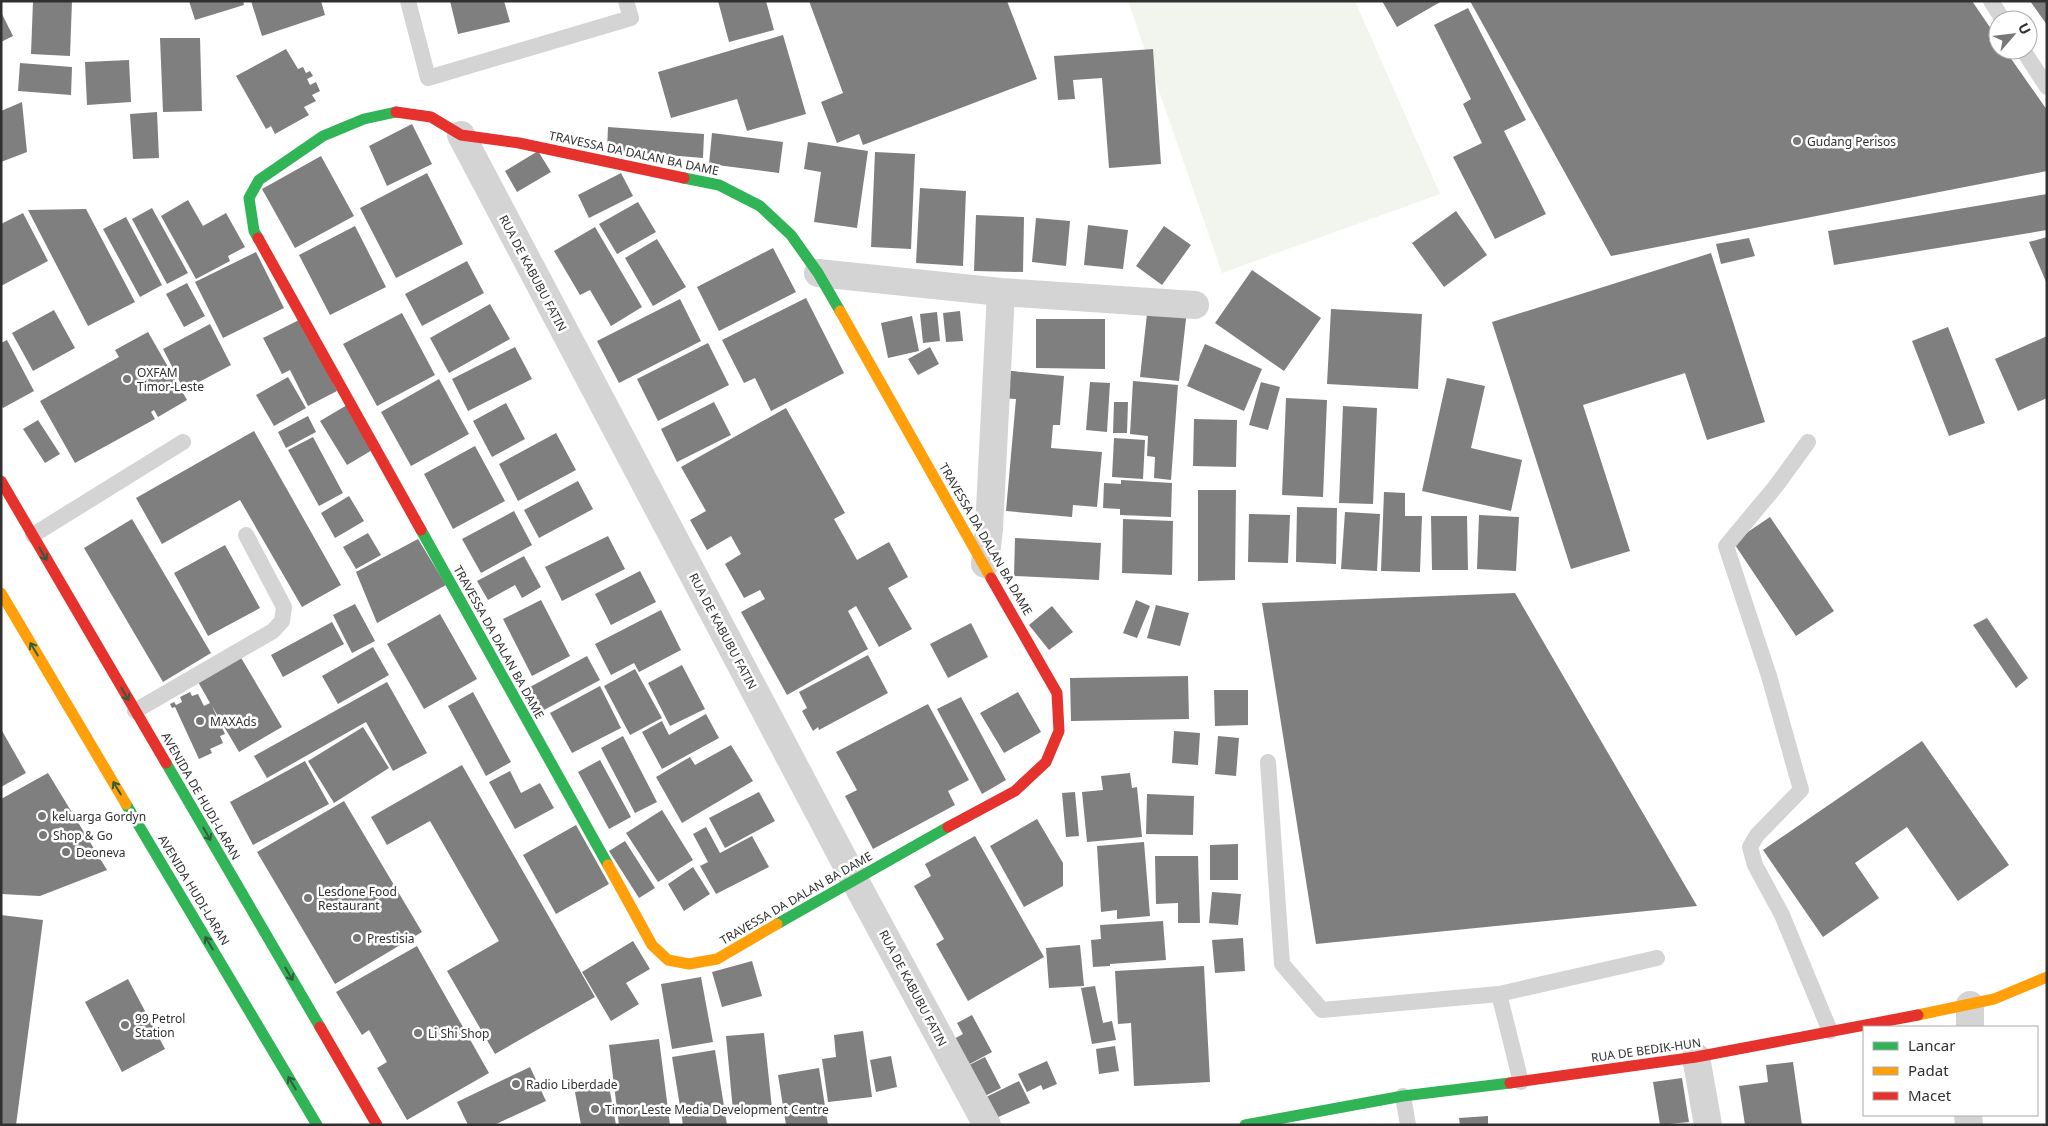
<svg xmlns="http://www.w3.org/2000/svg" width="2048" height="1126" viewBox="0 0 2048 1126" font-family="'Noto Sans',sans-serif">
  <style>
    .green { fill: #f1f5ed }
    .building { fill: #7f7f7f }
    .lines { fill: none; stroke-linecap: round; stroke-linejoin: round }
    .lane { stroke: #d4d4d4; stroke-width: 16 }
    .street { stroke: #d4d4d4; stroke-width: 28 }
    .fast { stroke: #30b455; stroke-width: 11 }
    .slow { stroke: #ff9f0a; stroke-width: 11 }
    .jam { stroke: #e5322d; stroke-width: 11 }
    .oneway { stroke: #305e3d }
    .poi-dot { fill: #787878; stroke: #fff; stroke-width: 2 }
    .labels { text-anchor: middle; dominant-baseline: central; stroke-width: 5; stroke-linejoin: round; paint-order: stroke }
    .poi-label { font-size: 12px; fill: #303030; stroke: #fff; text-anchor: start }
    .street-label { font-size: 12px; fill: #303030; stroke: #fff }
  </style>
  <rect width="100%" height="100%" fill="#fff"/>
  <path class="green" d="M1128,1H1355L1440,194L1222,273Z"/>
  <path class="building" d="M33,1H72L70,56L31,54Z
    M189,1H243L244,5L195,20Z
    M251,1H321L325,15L262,36Z
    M450,1H504L510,22L458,34Z
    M718,1H766L774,30L729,42Z
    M809,1H1007L1037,79L863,145L859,134L837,143L821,102L843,93Z
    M1382,1H1442L1397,27Z
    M1470,1H1972L1998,39V50H2005L2047,110V171L1611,256Z
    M2030,1H2047V25Z
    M1468,8L1526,120L1504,131L1546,214L1495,239L1453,157L1482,143L1463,104L1471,99L1434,25Z
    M1,12L13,36L1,42Z
    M783,35L806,114L747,131L737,99L671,118L658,72Z
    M160,38H200L202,111L163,112Z
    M286,49L298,69L303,67L306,73L310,71L313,76L307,79L310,85L316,82L320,91L312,95L316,101L304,107L309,115L275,134L271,126L266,129L236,76Z
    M1153,49L1161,164L1109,168L1102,78L1073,80L1075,99L1058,100L1054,56Z
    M129,60L131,102L87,105L85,62Z
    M20,63L72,67L71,95L18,91Z
    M22,102L27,152L1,162V111Z
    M157,112L159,158L133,159L130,114Z
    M412,124L432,164L387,186L369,146Z
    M608,127L704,134L703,158L607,150Z
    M712,133L783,142L779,173L709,164Z
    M808,142L868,151L857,228L814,222L821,172L804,169Z
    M538,151L551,172L517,192L505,171Z
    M875,152L915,154L911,249L871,247Z
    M321,156L354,216L295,248L262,189Z
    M427,173L463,244L396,278L360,208Z
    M621,173L633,196L589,218L578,195Z
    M920,188L966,191L963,266L916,263Z
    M2047,194V230L1834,265L1828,231Z
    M188,200L203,226L226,213L245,247L228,256L230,261L196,279L161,216Z
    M638,202L656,232L617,254L599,224Z
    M152,208L188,273L167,284L132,219Z
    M86,209L135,302L88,326L28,210Z
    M1456,211L1487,255L1444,287L1412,243Z
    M23,213L48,261L1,286V224Z
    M976,215L1024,217L1023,272L974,271Z
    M126,217L162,285L140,297L103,229Z
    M1036,218L1070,221L1066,266L1032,262Z
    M1088,225L1128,230L1123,269L1084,265Z
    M355,226L386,287L330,315L299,255Z
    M1164,226L1191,245L1162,285L1136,266Z
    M595,227L642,307L611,326L590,290L580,295L554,251Z
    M2047,237V284L2029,242Z
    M1749,238L1755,256L1721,264L1716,244Z
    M657,239L686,287L653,306L625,258Z
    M773,248L796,292L719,331L697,287Z
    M256,252L284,308L223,338L195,282Z
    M1711,253L1765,422L1707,440L1685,373L1583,405L1630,551L1571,569L1492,322Z
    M467,261L484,293L422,326L405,294Z
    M1252,270L1321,318L1284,371L1215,323Z
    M187,283L205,316L184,327L166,294Z
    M806,298L844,373L771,411L755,378L744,383L722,340Z
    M680,299L701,341L619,383L597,341Z
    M490,304L510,339L449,373L430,338Z
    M1148,305L1187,310L1179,381L1140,377Z
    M1331,309L1422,314L1418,389L1327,384Z
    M54,310L75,348L33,371L12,333Z
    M960,311L963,341L946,342L943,313Z
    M937,312L940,341L923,343L920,314Z
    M402,313L435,375L377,406L343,344Z
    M912,316L919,351L888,358L881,323Z
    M301,319L337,391L308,406L290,370L282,374L263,338Z
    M1036,319H1105V369L1036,368Z
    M210,324L231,365L184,390L163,349Z
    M1948,327L1985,423L1949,436L1912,341Z
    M148,332L187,400L158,417L154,410L151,412L155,419L75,463L40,401L119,357L115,350Z
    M2047,336V398L2018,411L1995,359Z
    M7,340L34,391L3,408L1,405V343Z
    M708,343L729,385L658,421L637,379Z
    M1205,344L1262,369L1244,411L1187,386Z
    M515,347L532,379L468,411L452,379Z
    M930,347L939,364L918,375L908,359Z
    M1001,370L1064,376L1060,425H1053L1051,448L1102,452L1097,507L1073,505L1072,517L1006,511L1016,399L997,398Z
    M288,377L306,408L274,426L256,395Z
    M1447,378L1485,386L1471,448L1522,460L1511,511L1422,491Z
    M439,379L469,434L411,466L381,412Z
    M1133,381L1178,385L1171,480L1154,478L1155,457L1147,456L1148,436L1130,434Z
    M1090,382L1110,383L1107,432L1086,430Z
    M1261,382L1280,387L1268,430L1249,425Z
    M1286,398L1327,400L1323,497L1282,495Z
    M714,402L731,435L677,462L661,429Z
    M1114,402H1128L1127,433H1113Z
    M506,403L525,439L492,457L473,421Z
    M347,405L374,449L347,465L320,421Z
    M1343,406L1377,408L1373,504L1339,503Z
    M786,408L845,513L834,519L857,560L889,542L908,577L888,588L912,629L879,647L856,606L848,611L868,649L787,695L741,612L765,599L760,590L744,598L725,564L741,554L731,536L707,550L690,520L706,511L681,467Z
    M308,416L316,432L286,448L278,432Z
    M1194,419L1237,420L1236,467L1193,466Z
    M38,420L60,454L45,463L23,429Z
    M254,431L341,585L302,607L240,500L162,544L136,498Z
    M556,433L576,470L518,501L499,464Z
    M313,437L343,493L319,506L288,450Z
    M1114,438L1145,440L1143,479L1112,477Z
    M475,446L505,501L453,529L424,474Z
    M1121,480L1172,483L1171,517L1120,515V509L1103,508L1104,483L1121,484Z
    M578,481L593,509L539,538L524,510Z
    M1198,490H1236L1235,580L1198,581Z
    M1384,492L1405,493V516H1422L1420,572L1381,571Z
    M349,496L364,521L335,538L321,513Z
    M1297,507L1337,508L1336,564L1296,562Z
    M514,511L532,545L481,573L462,539Z
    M1345,512L1380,514L1377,571L1341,569Z
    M1249,514L1290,515L1288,563L1248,562Z
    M1479,515L1519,517L1516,571L1477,569Z
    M1431,516H1467L1468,570H1432Z
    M1770,517L1834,611L1796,636L1733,542Z
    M132,519L211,653L163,682L84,548Z
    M1123,519L1173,521L1172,575L1122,573Z
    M368,533L381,555L356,569L343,547Z
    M608,536L625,569L562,601L545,567Z
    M1015,538L1101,543L1099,580L1014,576Z
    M418,539L446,585L377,623L356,572Z
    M225,545L260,608L208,636L174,573Z
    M524,556L541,587L522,598L515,585L488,600L477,581Z
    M640,571L656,602L611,625L595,594Z
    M1515,593L1697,906L1316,944L1262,603Z
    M541,600L570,656L532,676L503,619Z
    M1136,600L1150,606L1137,638L1123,633Z
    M355,604L375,641L352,653L333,615Z
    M1156,605L1189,613L1180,646L1147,638Z
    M1052,606L1073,632L1049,650L1029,625Z
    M661,610L681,650L639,672L634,663L611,675L595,644Z
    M440,614L477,679L424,709L387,644Z
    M1987,618L2028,678L2016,688L1973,625Z
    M332,622L344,644L283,677L271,655Z
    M971,623L988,657L948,678L930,644Z
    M373,647L389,675L338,704L322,676Z
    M868,655L888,693L819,730L818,727L813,731L802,711L807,708L799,692Z
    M240,656L282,727L239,752L212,706L225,734L220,736L223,743L210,749L212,753L199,759L175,707L172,708L170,704L174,702L176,705L182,702L180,697L190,692L192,696L198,694L204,706L210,703L197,680Z
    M587,656L600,680L542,711L530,687Z
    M682,665L705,709L670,726L648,683Z
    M635,669L662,718L630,735L604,686Z
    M1188,676L1189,719L1071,721L1070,678Z
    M387,682L427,753L393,771L366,722L267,778L254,756Z
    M600,686L621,728L572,753L550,713Z
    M1214,690H1248V725L1215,726Z
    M473,692L511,762L486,776L448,706Z
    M1018,692L1041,732L1004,753L980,713Z
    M961,697L1006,780L982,794L937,709Z
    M928,704L969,780L948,791L955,805L873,849L845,796L857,790L836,752Z
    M706,714L719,738L662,769L642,732L662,721L669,735Z
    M363,727L389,768L334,803L308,761Z
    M1,729L26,773L1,787Z
    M1174,731L1200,733L1198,765L1172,763Z
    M623,736L657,802L635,813L601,748Z
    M1218,736L1239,738L1236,776L1215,774Z
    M1922,741L2009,865L1958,901L1907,827L1855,863L1879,898L1823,937L1763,850Z
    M731,745L753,781L682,823L656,777L690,757L695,765Z
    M600,760L631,817L609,829L578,772Z
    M305,761L329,804L253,845L230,802Z
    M462,765L595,997L495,1054L447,971L499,941L430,821L387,845L371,817Z
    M510,771L521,793L540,783L554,808L515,829L489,782Z
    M48,773L107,870L40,896L1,894V799Z
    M1130,773L1132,788L1137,787L1142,837L1087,842L1082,792L1103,790L1101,776Z
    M759,792L775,821L725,848L709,818Z
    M1075,792L1079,836L1066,837L1062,793Z
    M1147,794L1194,796L1193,835L1146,834Z
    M344,801L422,932L335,984L257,852Z
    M662,810L693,860L658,882L626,833Z
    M1037,819L1063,863V886L1024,907L990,846Z
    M576,825L609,884L556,914L523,855Z
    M706,827L720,853L752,836L769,867L716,894L700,866L708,862L693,834Z
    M975,836L1044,957L968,1001L936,944L944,939L914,886L931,876L925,864Z
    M625,841L655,888L639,898L609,851Z
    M1144,842L1150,916L1117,919V910L1101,912L1097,846Z
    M1238,844V880H1210V845Z
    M1155,856H1198L1200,923H1178V903L1156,904Z
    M693,867L710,894L684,911L668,884Z
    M1212,892L1241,894L1238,925L1209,923Z
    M1,915L43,920L16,1125H1Z
    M1163,921L1166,960L1110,964V966L1093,967L1091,940L1101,939L1100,925Z
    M1243,938L1245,971L1215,973L1212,940Z
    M633,941L650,969L626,983L639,1004L611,1021L582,972Z
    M1080,945L1084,986L1049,988L1046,948Z
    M417,946L489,1073L407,1120L377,1068L387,1062L369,1030L362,1035L336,992Z
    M752,961L762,996L722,1007L712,972Z
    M1204,966L1210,1082L1134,1086L1131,1023L1118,1024L1115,971Z
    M701,977L713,1042L672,1049L661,984Z
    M128,979L165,1049L122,1072L85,1002Z
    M1095,986L1103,1023L1112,1021L1116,1040L1092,1044L1081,988Z
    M972,1015L992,1052L964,1067L950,1041L963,1034L957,1023Z
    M863,1031L872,1097L828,1102L822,1059L836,1057L834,1035Z
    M764,1033L772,1108L733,1111L726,1036Z
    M659,1039L670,1125H619L609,1045Z
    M1115,1046L1119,1071L1099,1074L1096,1049Z
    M715,1050L727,1125H683L672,1057Z
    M891,1056L897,1087L876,1092L870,1060Z
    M985,1057L1001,1088L979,1099L963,1068Z
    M1047,1061L1057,1084L1043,1090L1041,1085L1027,1092L1018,1074Z
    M1793,1062L1802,1125H1745L1739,1086L1768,1082L1766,1065Z
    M530,1067L546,1101L494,1125H468L457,1102Z
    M819,1068L828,1125H786L778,1075Z
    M1682,1078L1689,1122L1660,1125L1653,1082Z
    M1019,1081L1030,1103L994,1119L984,1098Z
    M609,1086L616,1125H581L575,1092Z
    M1488,1116V1125H1460L1459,1118Z"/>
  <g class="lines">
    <path class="lane" d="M408,1L428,78L631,18L626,1
      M1991,1L2003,20
      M2023,50L2047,87
      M1808,442L1776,486L1726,546L1769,676L1801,790L1757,835L1750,847L1755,865L1782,915L1830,1031
      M33,535L183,442
      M135,711L273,631L282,621L284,607L246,535
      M1268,762L1282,964L1322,1010L1499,994L1657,958
      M1499,994L1521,1082
      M1403,1096L1408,1125"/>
    <path class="street" d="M461,135L854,879L987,1125
      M818,273L1001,292L1195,305
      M985,564L989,529L1001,292
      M1970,1027V1005
      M1696,1057L1708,1125
      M1968,1115L1969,1125"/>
    <path class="fast" d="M684,178L719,185L760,206L791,235L818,273L840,311
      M258,238L254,231L249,198L259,180L323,136L364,119L396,112
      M421,530L608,865
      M166,763L320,1027
      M126,804L317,1125
      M777,924L948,827
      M1245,1125L1403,1096L1510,1083"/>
    <path class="slow" d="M840,311L991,578
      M1,593L126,804
      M608,865L652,945L668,960L689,964L717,959L777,924
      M1918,1015L1994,999L2047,977"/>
    <path class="jam" d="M396,112L431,117L461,135L519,143L684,178
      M258,238L421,530
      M1,481L166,763
      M948,827L1015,791L1046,762L1059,731L1057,693L991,578
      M320,1027L377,1125
      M1510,1083L1696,1057L1918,1015"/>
  </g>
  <defs><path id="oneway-shaft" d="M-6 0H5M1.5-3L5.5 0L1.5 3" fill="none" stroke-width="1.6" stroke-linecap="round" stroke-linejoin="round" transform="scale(1.25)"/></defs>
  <g class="oneway">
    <use href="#oneway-shaft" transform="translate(43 554) rotate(60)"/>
    <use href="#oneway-shaft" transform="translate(34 649) rotate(-121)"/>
    <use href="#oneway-shaft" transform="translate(125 694) rotate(60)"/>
    <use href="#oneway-shaft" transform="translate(117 788) rotate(-121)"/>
    <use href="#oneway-shaft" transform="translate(207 834) rotate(60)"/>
    <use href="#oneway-shaft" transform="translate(209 943) rotate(-121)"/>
    <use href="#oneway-shaft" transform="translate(289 974) rotate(60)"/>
    <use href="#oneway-shaft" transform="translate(292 1083) rotate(-121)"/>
  </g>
  <g class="poi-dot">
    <circle cx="1797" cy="141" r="5"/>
    <circle cx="127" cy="379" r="5"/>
    <circle cx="200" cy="721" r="5"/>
    <circle cx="42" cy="816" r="5"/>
    <circle cx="43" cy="835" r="5"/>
    <circle cx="66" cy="852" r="5"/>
    <circle cx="308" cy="898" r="5"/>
    <circle cx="357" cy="938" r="5"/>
    <circle cx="125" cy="1025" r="5"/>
    <circle cx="418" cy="1033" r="5"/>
    <circle cx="516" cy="1084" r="5"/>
    <circle cx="595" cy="1109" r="5"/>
  </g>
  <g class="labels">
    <g class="poi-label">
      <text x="1807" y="141">Gudang Perisos</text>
      <text x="137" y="372">OXFAM<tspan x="137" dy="14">Timor-Leste</tspan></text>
      <text x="210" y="721">MAXAds</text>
      <text x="52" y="816">keluarga Gordyn</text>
      <text x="53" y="835">Shop &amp; Go</text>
      <text x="76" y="852">Deoneva</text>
      <text x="318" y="891">Lesdone Food<tspan x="318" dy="14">Restaurant</tspan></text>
      <text x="367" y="938">Prestisia</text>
      <text x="135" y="1018">99 Petrol<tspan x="135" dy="14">Station</tspan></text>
      <text x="428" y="1033">Li Shi Shop</text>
      <text x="526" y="1084">Radio Liberdade</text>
      <text x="605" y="1109">Timor Leste Media Development Centre</text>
    </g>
    <g class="street-label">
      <text transform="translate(634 153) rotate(12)">TRAVESSA DA DALAN BA DAME</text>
      <text transform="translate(533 273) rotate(62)">RUA DE KABUBU FATIN</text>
      <text transform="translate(986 539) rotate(60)">TRAVESSA DA DALAN BA DAME</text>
      <text transform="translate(723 631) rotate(62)">RUA DE KABUBU FATIN</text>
      <text transform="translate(499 642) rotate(61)">TRAVESSA DA DALAN BA DAME</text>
      <text transform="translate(201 796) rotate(60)">AVENIDA DE HUDI-LARAN</text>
      <text transform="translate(194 890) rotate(59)">AVENIDA HUDI-LARAN</text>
      <text transform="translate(796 898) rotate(-30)">TRAVESSA DA DALAN BA DAME</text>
      <text transform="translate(913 988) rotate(62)">RUA DE KABUBU FATIN</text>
      <text transform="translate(1646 1050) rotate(-8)">RUA DE BEDIK-HUN</text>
    </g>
  </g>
  <rect width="2048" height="1126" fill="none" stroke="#303030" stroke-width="5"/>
  <rect x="1863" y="1026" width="175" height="90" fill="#ffffff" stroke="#acacac"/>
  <rect x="1873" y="1042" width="25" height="8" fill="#30b455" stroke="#acacac"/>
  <text x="1908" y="1051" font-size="15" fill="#303030">Lancar</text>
  <rect x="1873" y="1067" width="25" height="8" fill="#ff9f0a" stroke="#acacac"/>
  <text x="1908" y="1076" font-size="15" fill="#303030">Padat</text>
  <rect x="1873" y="1092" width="25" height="8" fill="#e5322d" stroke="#acacac"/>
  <text x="1908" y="1101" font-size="15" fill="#303030">Macet</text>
  <g transform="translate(2013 35) rotate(62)"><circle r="24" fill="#ffffff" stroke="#acacac"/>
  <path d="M0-4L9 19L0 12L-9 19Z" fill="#787878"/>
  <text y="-8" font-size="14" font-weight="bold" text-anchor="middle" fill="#303030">U</text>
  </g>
</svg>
